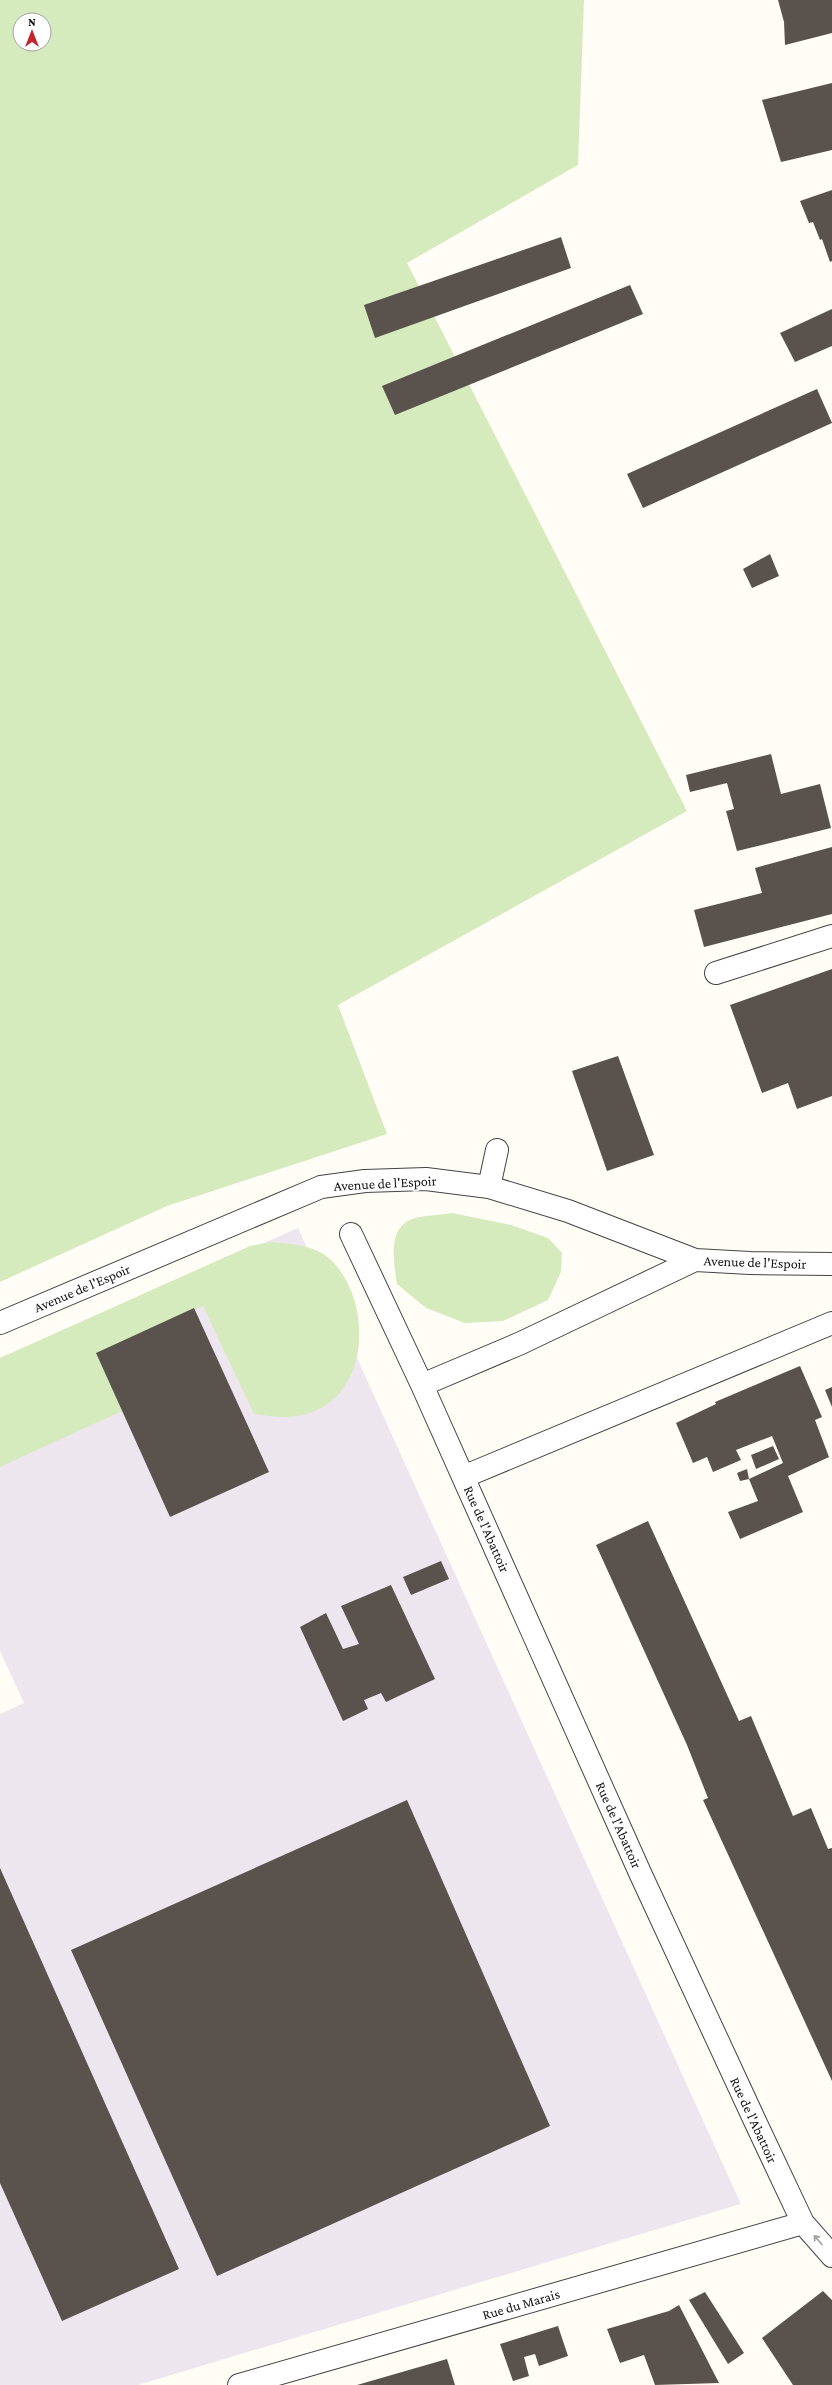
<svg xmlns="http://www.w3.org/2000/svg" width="832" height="2385" viewBox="0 0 832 2385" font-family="'Crimson Pro',serif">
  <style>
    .industrial { fill: #eee6ef }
    .green { fill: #d5ebbd; fill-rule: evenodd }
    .building { fill: #5a524d }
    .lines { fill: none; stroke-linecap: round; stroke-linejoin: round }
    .minor-casing { stroke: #444; stroke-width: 24 }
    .minor { stroke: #fff; stroke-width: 22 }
    .oneway { stroke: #a0a0a0 }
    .labels { text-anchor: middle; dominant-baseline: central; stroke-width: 4; stroke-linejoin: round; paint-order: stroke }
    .street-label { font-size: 14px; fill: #111; stroke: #fff }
  </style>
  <rect width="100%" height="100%" fill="#fffdf5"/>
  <path class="industrial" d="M298,1228L741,2204L138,2385H0V1714L24,1703L0,1651V1359Z"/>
  <path class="green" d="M0,0H584L578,165L407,263L687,811L338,1005L387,1134L167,1206L0,1282ZM20,20H44V44H20Z
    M452,1213L511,1225L548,1238L562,1253L561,1272L548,1300L503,1321L465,1323L426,1308L397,1284C394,1263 386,1226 415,1218C427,1215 440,1215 452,1213Z
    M272,1242C291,1244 315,1245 330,1259C370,1296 372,1385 317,1410C296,1420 276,1417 254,1414L203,1306L107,1351L133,1406L0,1467V1358L250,1246Z"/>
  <path class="building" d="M778,0H832V33L785,45L784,22Z
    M832,83V150L781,162L762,100Z
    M832,190V261L830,262L822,239L820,240L813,222L809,223L800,201Z
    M561,237L571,268L375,338L364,305Z
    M630,285L643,314L395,415L382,386Z
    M832,309V346L795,362L780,333Z
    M817,389L832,423L643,508L627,474Z
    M770,554L779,576L752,588L743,569Z
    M771,754L781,794L820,784L831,828L737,851L726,811L734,809L727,783L690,792L686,775Z
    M832,847V914L704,947L694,910L762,893L755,868Z
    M832,969V1096L797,1109L788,1083L762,1093L730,1005Z
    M618,1056L654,1155L607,1171L572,1071Z
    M194,1308L269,1472L170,1517L96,1353Z
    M800,1366L822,1417L815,1420L829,1457L788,1476L803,1512L740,1539L728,1512L758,1501L749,1479L783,1463L772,1436L736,1450L741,1460L713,1472L707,1457L693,1463L676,1423L716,1404L715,1402Z
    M832,1387V1407L825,1390Z
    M773,1446L779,1459L756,1469L751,1455Z
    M747,1469L749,1479L740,1481L737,1473Z
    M648,1521L739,1721L751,1716L793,1816L811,1808L828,1849L832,1848V2081L703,1800L708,1798L687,1745L596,1545Z
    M441,1561L449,1579L411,1595L403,1577Z
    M391,1585L435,1679L386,1702L381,1693L364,1700L368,1709L343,1721L300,1627L326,1613L343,1649L359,1644L341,1606Z
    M407,1800L550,2126L217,2276L71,1950Z
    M0,1868L179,2269L62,2321L0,2183Z
    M823,2291L832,2300V2385H793L762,2338Z
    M705,2292L744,2353L728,2364L689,2300Z
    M679,2305L719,2383L655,2385L644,2355L620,2363L607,2329L669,2311Z
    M558,2326L568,2356L539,2366L535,2354L524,2357L529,2376L513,2381L500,2344Z
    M447,2359L455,2385H357Z"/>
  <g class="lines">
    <defs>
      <path id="minor" d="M716,973L832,936
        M489,1187L497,1150
        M351,1234L422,1385L641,1875L754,2119L803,2223L832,2256
        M0,1323L321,1187L365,1181L426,1179L489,1187L568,1211L695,1260L750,1263L832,1264
        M422,1385L521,1343L695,1260
        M463,1477L832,1323
        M239,2385L803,2223"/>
    </defs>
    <use href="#minor" class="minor-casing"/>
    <use href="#minor" class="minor"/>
  </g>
  <defs><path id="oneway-shaft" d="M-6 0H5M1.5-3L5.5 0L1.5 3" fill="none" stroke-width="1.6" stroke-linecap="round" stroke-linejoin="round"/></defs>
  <use class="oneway" href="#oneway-shaft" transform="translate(818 2240) rotate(-131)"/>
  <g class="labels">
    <g class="street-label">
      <text transform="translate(385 1183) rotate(-3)">Avenue de l'Espoir</text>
      <text transform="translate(755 1262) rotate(2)">Avenue de l'Espoir</text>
      <text transform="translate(82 1288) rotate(-23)">Avenue de l'Espoir</text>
      <text transform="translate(487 1529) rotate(66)">Rue de l'Abattoir</text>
      <text transform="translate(619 1825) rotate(66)">Rue de l'Abattoir</text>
      <text transform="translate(754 2120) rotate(65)">Rue de l'Abattoir</text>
      <text transform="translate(521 2304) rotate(-16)">Rue du Marais</text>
    </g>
  </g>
  <g transform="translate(32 32)"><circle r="19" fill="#ffffff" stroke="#a0a0a0"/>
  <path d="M0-3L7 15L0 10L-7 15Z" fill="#c4262e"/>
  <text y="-6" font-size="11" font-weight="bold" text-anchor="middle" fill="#111111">N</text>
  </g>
</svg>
